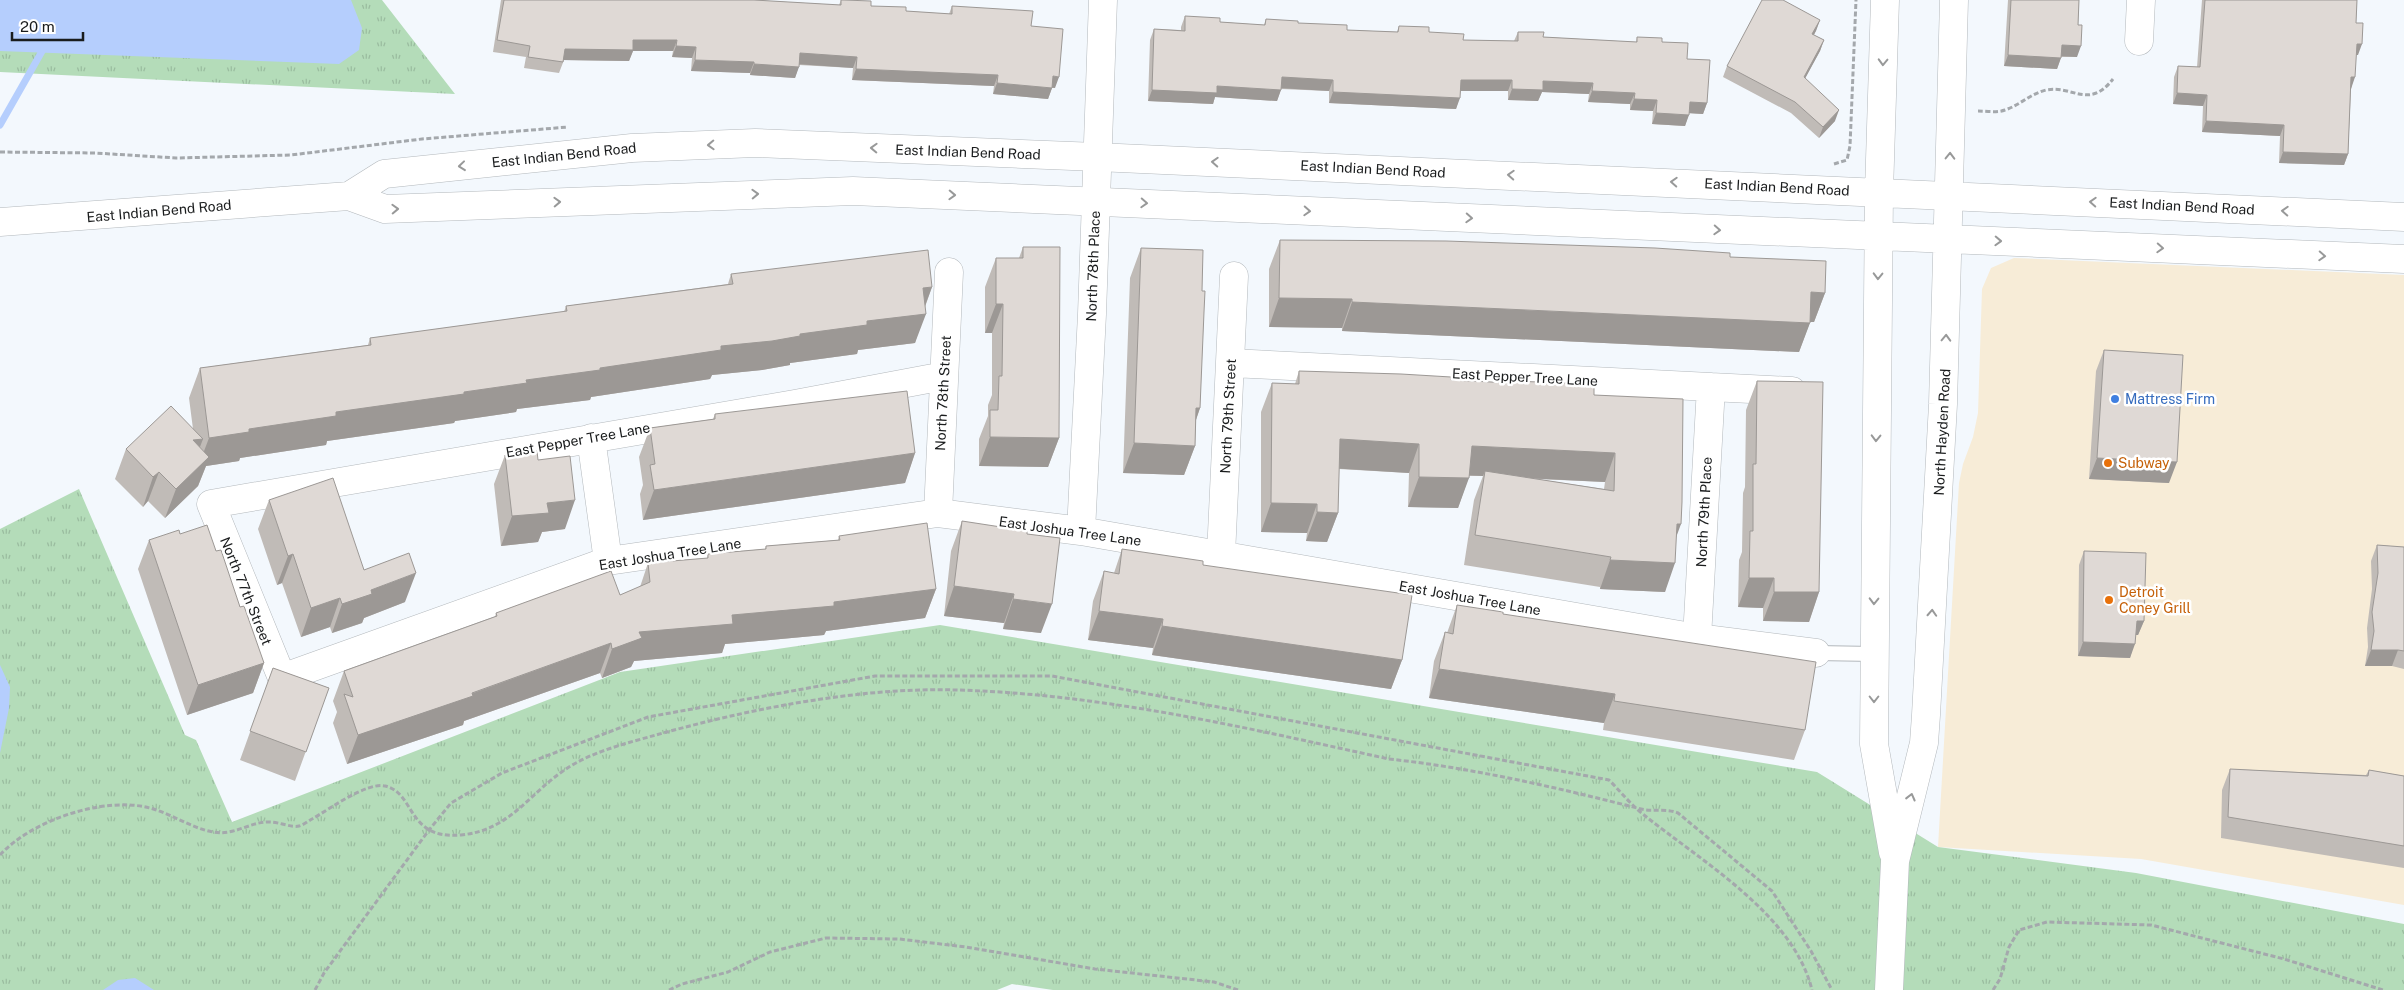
<svg xmlns="http://www.w3.org/2000/svg" width="2404" height="990" viewBox="0 0 2404 990" font-family="'Public Sans',sans-serif">
  <style>
    .commercial { fill: #f7ecd7 }
    .grass { fill: url(#grass-tufts) }
    .water { fill: #b5cefd }
    .lines { fill: none; stroke-linecap: round; stroke-linejoin: round }
    .stream { stroke: #b5cefd; stroke-width: 7 }
    .service-casing { stroke: #b3b8bc; stroke-width: 16 }
    .minor-casing { stroke: #b3b8bc; stroke-width: 29 }
    .secondary-casing { stroke: #b3b8bc; stroke-width: 29 }
    .path { stroke: #a4a8ac; stroke-width: 3; stroke-dasharray: 5 2.5; stroke-linecap: butt }
    .service { stroke: #fff; stroke-width: 14 }
    .minor { stroke: #fff; stroke-width: 28 }
    .secondary { stroke: #fff; stroke-width: 28 }
    .wall { fill: #c0bbb7; fill-rule: evenodd }
    .shaded-wall { fill: #9c9895 }
    .building { fill: #dfd9d5; stroke: #9c9895 }
    .oneway { stroke: #989999 }
    .shop-dot { fill: #3f7fe0; stroke: #fff; stroke-width: 2 }
    .food-dot { fill: #e8710a; stroke: #fff; stroke-width: 2 }
    .labels { text-anchor: middle; dominant-baseline: central; stroke-width: 5; stroke-linejoin: round; paint-order: stroke }
    .street-label { font-size: 14px; fill: #1a1c1d; stroke: #fff }
    .shop-label { font-size: 14px; fill: #366cbe; stroke: #fff; text-anchor: start }
    .food-label { font-size: 14px; fill: #c56008; stroke: #fff; text-anchor: start }
  </style>
  <defs>
    <pattern id="grass-tufts" width="24" height="20" patternUnits="userSpaceOnUse" patternTransform="scale(1.25)"><rect width="24" height="20" fill="#b4dcb9"/><path d="M3 7l-1-3M5 7V3M7 7l1-3M15 17l-1-3M17 17v-4M19 17l1-3" fill="none" stroke="#9abc9f"/></pattern>
  </defs>
  <rect width="100%" height="100%" fill="#f3f8fd"/>
  <path class="commercial" d="M2014,258L2404,275V905L2141,859L1938,847L1959,483L1963,464L1973,437L1978,413L1982,289L1991,268Z"/>
  <path class="grass" d="M0,0H382L455,94L0,72Z
    M79,489L185,735L196,740L232,822L620,672L940,625L1817,772L1938,847L2136,873L2404,924V990H1053L1012,984L997,990H0V529Z"/>
  <path class="water" d="M0,0H351L362,28L359,50L339,64L0,51Z
    M0,665L10,687L9,708L0,753Z
    M135,978L154,990H103L118,980Z"/>
  <g class="lines">
    <path class="stream" d="M0,125L45,46"/>
    <defs>
      <path id="service" d="M1816,653L1874,654"/>
      <path id="minor" d="M2139,41L2141,0
        M1231,363L1792,391
        M944,376L795,404L211,504L282,678L608,561L938,513L1081,531L1697,638L1816,653
        M591,438L608,561
        M938,513L949,272
        M1081,531L1092,314L1103,0
        M1221,555L1234,276
        M1697,638L1711,387"/>
      <path id="secondary" d="M1885,0L1879,192L1874,744L1893,852
        M349,196L384,174L632,148L755,143L1097,157L2404,217
        M0,222L349,196L385,209L853,191L2404,259
        M1889,990L1895,861L1924,743L1926,715L1943,404L1954,0"/>
    </defs>
    <use href="#service" class="service-casing"/>
    <use href="#minor" class="minor-casing"/>
    <use href="#secondary" class="secondary-casing"/>
    <path class="path" d="M1978,111C1986,111 1997,113 2005,110C2020,105 2030,94 2046,90C2073,85 2089,110 2113,79
      M0,152L95,153L176,158L291,155L422,139L568,127
      M1834,164L1847,160L1850,146L1856,0
      M0,855C32,820 104,796 150,808C172,814 191,828 213,832C235,836 251,821 270,822C279,822 292,828 299,826C304,825 308,821 312,819C330,809 366,782 385,786C416,793 406,840 461,835C511,830 528,794 566,769C591,752 627,743 656,735C749,709 859,687 957,690C1103,694 1247,728 1389,759C1473,768 1559,788 1641,809C1653,812 1666,808 1678,813L1772,891L1811,951L1832,990
      M315,990L324,973L429,830L451,803L502,773L648,717L875,676H1052L1609,780C1621,792 1631,805 1644,815C1701,861 1794,915 1812,990
      M669,990L682,984L728,972L770,952L826,938L899,939L966,947L1095,969L1214,982L1238,990
      M1993,990L2000,979L2009,947L2019,930L2047,922L2151,925L2284,959L2383,990"/>
    <use href="#service" class="service"/>
    <use href="#minor" class="minor"/>
    <use href="#secondary" class="secondary"/>
  </g>
  <path class="wall" d="M501,0H754L839,5L841,0L871,6L906,11L949,14L952,6L1031,26L1055,88H1052L1048,99L993,94L994,86L852,80L853,68L799,65L795,78L750,75V73L691,71L692,58L672,57L673,51H633L629,61L564,60L559,73L524,68L526,57L493,52Z
    M2008,0H2079L2077,57H2061L2057,69L2004,66Z
    M2202,0H2357L2356,23L2358,55H2356L2351,89V88L2348,154L2344,165L2279,163L2280,136L2202,132L2203,106L2173,104L2174,77L2178,66L2197,67Z
    M1185,16L1220,22L1264,25L1266,19L1347,30L1397,32L1399,26L1429,32L1463,40L1514,41L1518,32L1543,37L1636,42L1637,37L1662,42L1687,59L1707,103L1703,114L1689,113L1685,126L1652,124L1653,111L1630,110V104L1588,102L1589,94L1542,92L1538,101L1508,100V91H1461L1456,109L1329,103V91L1281,89L1277,101L1215,97L1213,104L1148,101L1150,40L1154,29L1181,30V27Z
    M1820,20L1814,35L1824,40L1820,51L1805,78L1835,121L1819,138L1791,113L1723,77L1727,66Z
    M1280,240L1730,257L1825,293L1814,322H1810L1799,352L1342,331V328L1269,327V269Z
    M1023,247L1059,438L1048,467L979,466V439L988,416V405L992,395V333H985V287L996,258H1019Z
    M1141,248L1202,291L1200,408L1196,420L1195,446L1184,475L1123,473L1130,278Z
    M731,274L932,287L925,307L915,343L858,350L857,354L790,363V365L762,370L712,375L710,379L591,397L590,400L517,409L516,412L455,421L454,423L327,441L326,445L240,458L239,461L206,466L198,486L165,518L148,501L143,507L115,479L126,449L193,429L189,398L200,368L368,345L370,338L564,312L566,306L728,284Z
    M2104,350L2169,483L2089,479L2096,371Z
    M1299,371L1510,383L1511,381L1594,395L1676,536L1665,592L1600,589V587L1464,565L1474,500L1483,476H1469L1458,508L1408,507L1409,473L1339,469L1338,513L1327,542L1306,541L1307,533L1261,532V412L1272,383L1295,384ZM1537,479L1605,482L1604,489Z
    M1757,381L1819,592L1809,622L1763,621V608L1738,607L1739,560L1742,552L1743,493L1745,487L1746,410Z
    M715,414L915,453L905,483L643,520L640,494L643,485L639,457L650,428L713,419Z
    M505,455L538,460L565,529L542,532L538,542L501,546L494,484Z
    M269,500L364,570L405,602L364,618L362,623L332,633L330,627L301,637L282,583L277,585L258,529Z
    M962,521L1027,534L1041,633L1003,629L1004,623L944,616L951,551Z
    M180,534L216,551L264,663L253,693L187,715L138,569L149,540Z
    M839,536L936,589L925,618L826,631L824,635L725,644L722,653L634,661L631,667L602,678L600,673L464,721L463,725L347,764L333,723L337,712L333,701L344,671L495,617L496,613L620,595L640,587L648,563L707,558L708,554L765,549L766,546L838,540Z
    M2377,545L2404,547V669L2392,666H2365L2368,647L2367,628L2372,589L2371,561Z
    M1122,549L1203,565L1402,660L1391,689L1152,655L1153,648L1088,640L1093,601L1104,571L1114,573Z
    M2084,551L2144,621L2138,635H2136L2130,658L2078,656L2079,565Z
    M1457,605L1503,614L1805,730L1794,760L1603,730L1604,723L1429,698L1434,661L1445,632L1447,633Z
    M273,668L329,688L295,781L240,760Z
    M2230,769L2366,775L2369,770L2404,776V868L2221,838L2222,790Z"/>
  <path class="shaded-wall" d="M1820,20L1816,31L1808,45L1812,34Z
    M633,40H677L673,51H633L629,61L561,60L565,49Z
    M1824,40L1820,51L1800,88L1804,77Z
    M2357,44H2362L2358,55H2353Z
    M2062,45L2081,46L2077,57L2058,56Z
    M676,46L696,47L692,58L672,57Z
    M800,53L857,57L853,68L796,64Z
    M2008,55L2061,58L2057,69L2004,66Z
    M695,60L754,62L750,73L691,71Z
    M754,64L799,67L795,78L750,75Z
    M856,69L998,75L994,86L852,80Z
    M1053,76L1059,77L1055,88L1049,87Z
    M1282,77L1333,80L1329,91L1278,88Z
    M2351,77H2355L2351,89L2347,88Z
    M1461,80H1512L1508,91H1457Z
    M1543,81L1593,83L1589,94L1542,92L1538,101L1508,100L1512,89Z
    M997,83L1052,88L1048,99L993,94Z
    M1217,86L1281,90L1277,101L1215,97L1213,104L1148,101L1152,90Z
    M1592,91L1635,93L1630,104L1588,102Z
    M1333,92L1460,98L1456,109L1329,103Z
    M2177,93L2207,95L2203,106L2173,104Z
    M1634,99L1657,100L1653,111L1630,110Z
    M1690,102L1707,103L1703,114L1686,113Z
    M1839,110L1835,121L1819,138L1823,127Z
    M1656,113L1689,115L1685,126L1652,124Z
    M2206,121L2284,125L2280,136L2202,132Z
    M2283,152L2348,154L2344,165L2279,163Z
    M932,287L922,314H926L915,343L858,350L857,354L790,363V365L762,370L712,375L710,379L591,397L590,400L517,409L516,412L455,421L454,423L327,441L326,445L240,458L239,461L206,466L198,486L165,518L176,489L198,467L209,438L249,429L336,412L464,392L526,380L600,368L721,346L800,334L867,321L923,288Z
    M1811,292L1825,293L1814,322H1800Z
    M1279,298L1352,299L1342,328L1269,327Z
    M1352,302L1810,323L1799,352L1342,331Z
    M996,304H1003L992,333H985Z
    M1196,408H1200L1190,437Z
    M990,437L1059,438L1048,467L979,466Z
    M203,439L192,468L193,440Z
    M1340,439L1419,444L1409,473L1329,468Z
    M1134,443L1195,446L1184,475L1123,473Z
    M1472,446L1615,453L1605,482L1484,476L1485,471L1483,476L1462,475Z
    M915,453L905,483L643,520L654,490Z
    M2097,458L2177,462L2169,483L2089,479Z
    M159,472L148,501L143,507L153,477Z
    M1419,477L1469,478L1458,508L1408,507Z
    M575,500L565,529L542,532L538,542L501,546L512,516L547,503Z
    M1271,503L1317,504L1307,533L1261,532Z
    M1317,512L1338,513L1327,542L1306,541Z
    M1677,524H1681L1670,554Z
    M293,554L282,583L277,585L288,556Z
    M1610,560L1675,563L1665,592L1600,589Z
    M416,573L405,602L364,618L362,623L332,633L342,604L371,590Z
    M1749,578H1774L1763,608L1738,607Z
    M954,586L1014,594L1004,623L944,616Z
    M936,589L925,618L826,631L824,635L725,644L722,653L634,661L631,667L602,678L612,649L639,632L732,615Z
    M1774,592H1819L1809,622L1763,621Z
    M340,598L330,627L301,637L311,608Z
    M1013,599L1052,604L1041,633L1003,629Z
    M1099,611L1163,619L1153,648L1088,640Z
    M2137,621H2144L2138,635H2132Z
    M1162,626L1402,660L1391,689L1152,655Z
    M2083,642L2135,644L2130,658L2078,656Z
    M611,643L600,673L464,721L463,725L347,764L358,735Z
    M2371,650H2398L2392,666H2365Z
    M264,663L253,693L187,715L198,685Z
    M1439,669L1615,694L1604,723L1429,698Z"/>
  <path class="building" d="M504,0H754L841,5V0H844L871,1V6L906,7V11L952,14V6L1033,11L1031,26L1063,29L1059,77L1053,76L1052,88L997,83L998,75L856,69L857,57L800,53L799,67L754,64V62L695,60L696,47L676,46L677,40H633V50L565,49L563,62L528,57L530,46L497,40Z
    M1762,0H1783L1820,20L1812,34L1824,40L1804,77L1839,110L1823,127L1795,102L1727,66Z
    M2011,0H2079L2078,25H2082L2081,46L2062,45L2061,58L2008,55Z
    M2205,0H2357L2356,23H2363L2362,44H2357L2355,77H2351L2348,154L2283,152L2284,125L2206,121L2207,95L2177,93L2178,66L2200,67Z
    M1185,16L1220,18V22L1265,25L1266,19L1298,21V23L1347,25V30L1398,32L1399,26L1429,27V32L1464,34L1463,40L1518,41V32H1544L1543,37L1637,42V37L1662,38V42L1688,43L1687,59L1710,60L1707,103L1690,102L1689,115L1656,113L1657,100L1634,99L1635,93L1592,91L1593,83L1543,81V90L1512,89V80H1461L1460,98L1333,92V80L1282,77L1281,90L1217,86V93L1152,90L1154,29L1185,31Z
    M1280,240L1446,241L1655,248L1730,253V257L1826,261L1825,293L1811,292L1810,323L1352,302V299L1279,298Z
    M1023,247H1060L1059,438L990,437V410H998L999,376H1002L1003,304H996V258H1023Z
    M1141,248L1203,250L1202,291H1205L1204,312L1200,408H1196L1195,446L1134,443Z
    M928,250L932,287L923,288L926,314L867,321V325L800,334V336L772,341L721,346V350L600,368V370L526,380L527,383L464,392V394L336,412V416L249,429V432L209,438L200,368L371,345L370,338L567,311L566,306L733,284L731,274Z
    M2104,350L2183,355L2177,462L2097,458Z
    M1299,371L1401,374L1451,377V380L1511,383V381L1594,384V395L1683,399L1682,502L1681,524H1677L1675,563L1610,560L1611,557L1475,535L1485,471L1614,491L1615,453L1472,446L1469,478L1419,477V444L1340,439L1338,513L1317,512V504L1271,503L1272,383L1299,384Z
    M1757,381L1823,382L1819,592H1774V578H1749L1750,531H1753V464H1756Z
    M907,391L915,453L654,490L650,465L655,464L650,428L715,419V414Z
    M171,406L203,439L193,440L209,457L176,489L159,472L153,477L126,449Z
    M537,451L538,460L570,456L575,500L547,503L549,513L512,516L505,455Z
    M333,478L364,570L409,553L416,573L371,590L372,594L342,604L340,598L311,608L293,554L288,556L269,500Z
    M962,521L1027,531V534L1060,538L1052,604L1013,599L1014,594L954,586Z
    M927,523L936,589L834,602V606L732,615L733,624L639,632L642,638L612,649L611,643L472,693L473,696L358,735L344,694L353,697L344,671L497,616L496,613L611,571L620,595L650,582L648,563L708,558V554L766,549V546L840,540L839,536Z
    M207,525L216,551L221,550L240,607L244,606L264,663L198,685L149,540L179,530L180,534Z
    M2377,545L2404,547V651L2398,650H2371L2374,631L2372,612L2378,573Z
    M1122,549L1203,561V565L1412,595L1402,660L1162,626L1163,619L1099,611L1104,571L1119,574Z
    M2084,551L2146,553L2144,621H2137L2135,644L2083,642Z
    M1457,605L1503,612V614L1816,662L1805,730L1614,701L1615,694L1439,669L1445,632L1453,634Z
    M273,668L329,688L306,752L250,731Z
    M2230,769L2368,776L2369,770L2404,776V846L2228,817Z"/>
  <defs><path id="oneway-chevron" d="M-2-3.5L2.5 0L-2 3.5" fill="none" stroke-width="1.6" stroke-linecap="round" stroke-linejoin="round" transform="scale(1.25)"/></defs>
  <g class="oneway">
    <use href="#oneway-chevron" transform="translate(1883 62) rotate(92)"/>
    <use href="#oneway-chevron" transform="translate(711 145) rotate(178)"/>
    <use href="#oneway-chevron" transform="translate(874 148) rotate(-178)"/>
    <use href="#oneway-chevron" transform="translate(1950 156) rotate(-89)"/>
    <use href="#oneway-chevron" transform="translate(1215 162) rotate(-177)"/>
    <use href="#oneway-chevron" transform="translate(462 166) rotate(174)"/>
    <use href="#oneway-chevron" transform="translate(1511 175) rotate(-177)"/>
    <use href="#oneway-chevron" transform="translate(1674 182) rotate(-177)"/>
    <use href="#oneway-chevron" transform="translate(755 194) rotate(-2)"/>
    <use href="#oneway-chevron" transform="translate(952 195) rotate(2)"/>
    <use href="#oneway-chevron" transform="translate(557 202) rotate(-2)"/>
    <use href="#oneway-chevron" transform="translate(2093 202) rotate(-177)"/>
    <use href="#oneway-chevron" transform="translate(1144 203) rotate(3)"/>
    <use href="#oneway-chevron" transform="translate(395 209) rotate(-2)"/>
    <use href="#oneway-chevron" transform="translate(1307 211) rotate(3)"/>
    <use href="#oneway-chevron" transform="translate(2285 211) rotate(-177)"/>
    <use href="#oneway-chevron" transform="translate(1469 218) rotate(3)"/>
    <use href="#oneway-chevron" transform="translate(1717 230) rotate(3)"/>
    <use href="#oneway-chevron" transform="translate(1998 241) rotate(2)"/>
    <use href="#oneway-chevron" transform="translate(2160 248) rotate(3)"/>
    <use href="#oneway-chevron" transform="translate(2322 256) rotate(3)"/>
    <use href="#oneway-chevron" transform="translate(1878 276) rotate(91)"/>
    <use href="#oneway-chevron" transform="translate(1946 338) rotate(-88)"/>
    <use href="#oneway-chevron" transform="translate(1876 438) rotate(91)"/>
    <use href="#oneway-chevron" transform="translate(1874 601) rotate(91)"/>
    <use href="#oneway-chevron" transform="translate(1932 613) rotate(-87)"/>
    <use href="#oneway-chevron" transform="translate(1874 699) rotate(90)"/>
    <use href="#oneway-chevron" transform="translate(1911 797) rotate(-76)"/>
  </g>
  <circle class="shop-dot" cx="2115" cy="399" r="5"/>
  <g class="food-dot">
    <circle cx="2108" cy="463" r="5"/>
    <circle cx="2109" cy="600" r="5"/>
  </g>
  <g class="labels">
    <g class="street-label">
      <text transform="translate(968 152) rotate(2)">East Indian Bend Road</text>
      <text transform="translate(564 155) rotate(-6)">East Indian Bend Road</text>
      <text transform="translate(1373 169) rotate(3)">East Indian Bend Road</text>
      <text transform="translate(1777 187) rotate(3)">East Indian Bend Road</text>
      <text transform="translate(2182 206) rotate(3)">East Indian Bend Road</text>
      <text transform="translate(159 211) rotate(-5)">East Indian Bend Road</text>
      <text transform="translate(1093 266) rotate(-88)">North 78th Place</text>
      <text transform="translate(1525 377) rotate(3)">East Pepper Tree Lane</text>
      <text transform="translate(943 393) rotate(-87)">North 78th Street</text>
      <text transform="translate(1228 416) rotate(-87)">North 79th Street</text>
      <text transform="translate(1942 432) rotate(-87)">North Hayden Road</text>
      <text transform="translate(578 440) rotate(-10)">East Pepper Tree Lane</text>
      <text transform="translate(1704 512) rotate(-87)">North 79th Place</text>
      <text transform="translate(1070 531) rotate(8)">East Joshua Tree Lane</text>
      <text transform="translate(670 554) rotate(-9)">East Joshua Tree Lane</text>
      <text transform="translate(246 591) rotate(68)">North 77th Street</text>
      <text transform="translate(1470 598) rotate(10)">East Joshua Tree Lane</text>
    </g>
    <g class="shop-label">
      <text x="2125" y="399">Mattress Firm</text>
    </g>
    <g class="food-label">
      <text x="2118" y="463">Subway</text>
      <text x="2119" y="592">Detroit<tspan x="2119" dy="16">Coney Grill</tspan></text>
    </g>
  </g>
  <path d="M12 32v8h71v-8" fill="none" stroke="#1a1c1d" stroke-width="2.5"/>
  <text x="20" y="32" font-size="15" fill="#1a1c1d" stroke="#ffffff" stroke-width="4" paint-order="stroke">20 m</text>
</svg>
